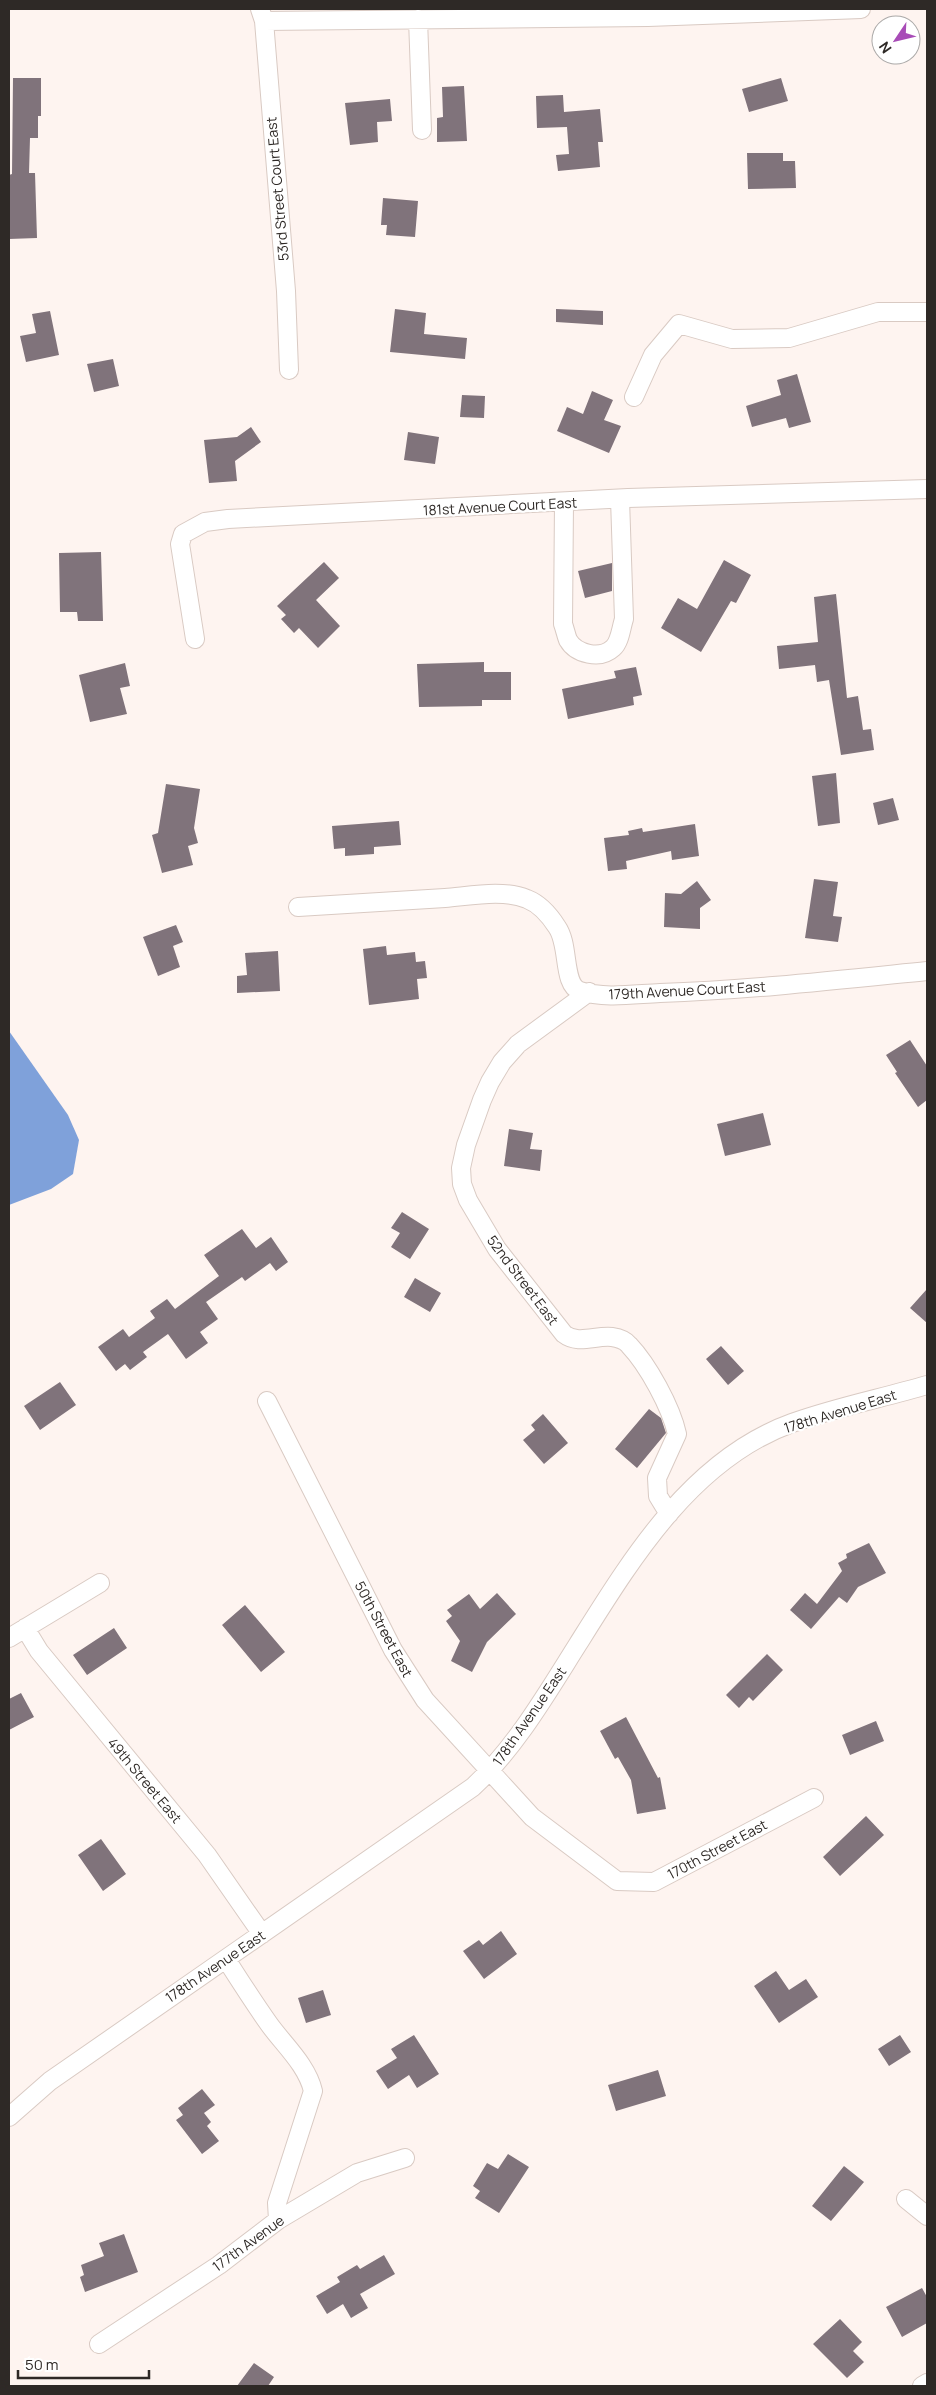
<svg xmlns="http://www.w3.org/2000/svg" width="936" height="2395" viewBox="0 0 936 2395" font-family="Manrope,sans-serif">
  <style>
    .water { fill: #7fa1da }
    .building { fill: #80737b }
    .lines { fill: none; stroke-linecap: round; stroke-linejoin: round }
    .minor-casing { stroke: #d9cac3; stroke-width: 20 }
    .minor { stroke: #fff; stroke-width: 18 }
    .labels { text-anchor: middle; dominant-baseline: central; stroke-width: 4.5; stroke-linejoin: round; paint-order: stroke }
    .street-label { font-size: 14px; fill: #2e2926; stroke: #fff }
  </style>
  <rect width="100%" height="100%" fill="#fef4f0"/>
  <path class="water" d="M9,1031L68,1115L79,1140L73,1174L51,1189L9,1205Z"/>
  <path class="building" d="M13,78H41V116H38V138H30L29,173H35L37,238L9,239V175L12,174Z
    M781,78L788,101L749,112L742,89Z
    M464,86L467,141L437,142V118L443,117L442,87Z
    M563,95L564,112L600,109L603,142H598L600,167L558,171L556,155L569,154L567,127L537,128L536,96Z
    M390,99L392,121L377,122L378,142L350,145L345,103Z
    M747,153H783V161H795L796,188L748,189Z
    M383,198L418,201L415,237L386,235L387,225H381Z
    M395,309L426,313L424,334L467,338L465,359L390,352Z
    M556,309L603,311V325L556,322Z
    M50,311L59,355L26,362L20,336L36,333L32,314Z
    M113,359L119,386L94,392L87,364Z
    M797,374L811,422L789,428L786,418L752,427L746,406L781,395L777,380Z
    M592,391L613,400L604,420L621,426L609,453L557,431L567,407L583,414Z
    M462,395L485,396L484,418L460,417Z
    M251,427L261,442L235,461L237,481L209,483L204,440L237,437Z
    M408,432L439,437L435,464L404,460Z
    M101,552L103,621H78L77,612H60L59,553Z
    M724,560L751,575L736,603L731,601L701,652L661,628L678,598L697,609Z
    M324,562L339,578L316,600L340,626L318,648L299,628L294,633L281,619L286,615L277,606Z
    M612,563V591L585,598L578,571Z
    M836,594L847,698L858,696L863,730L871,729L874,750L841,755L829,680L817,682L815,665L779,669L777,646L818,642L814,597Z
    M484,662V672H511V700H482V706L419,707L417,664Z
    M125,663L130,686L120,688L127,714L90,722L79,675Z
    M636,667L642,695L633,697L634,705L568,719L562,689L616,678L614,671Z
    M836,773L840,823L818,826L812,776Z
    M166,784L200,789L194,828L198,843L188,846L193,865L162,873L152,835L158,833Z
    M893,798L899,820L878,825L873,803Z
    M399,821L401,845L374,847V854L345,856V848L334,849L332,826Z
    M695,824L699,856L672,860L671,851L626,861L627,869L608,871L604,838L629,835L628,831L642,828L643,832Z
    M814,879L838,882L833,916L842,917L838,942L805,938Z
    M697,881L711,900L700,908V929L664,927L665,893L681,894Z
    M176,925L183,942L173,946L180,967L158,976L143,937Z
    M386,946L387,955L415,952L416,962L425,961L427,978L417,979L419,999L369,1005L363,949Z
    M278,951L280,991L237,993V976L247,975L245,953Z
    M910,1040L927,1066V1100L918,1107L895,1073L897,1072L886,1055Z
    M763,1113L771,1145L725,1156L717,1124Z
    M509,1129L533,1133L530,1149L542,1150L540,1171L504,1166Z
    M402,1212L429,1229L410,1259L391,1247L400,1233L391,1228Z
    M242,1229L256,1248L271,1237L288,1262L276,1271L270,1263L245,1281L242,1277L206,1302L218,1319L200,1332L208,1343L186,1359L168,1334L143,1352L147,1357L130,1370L125,1364L116,1371L98,1347L123,1329L129,1337L155,1318L150,1311L167,1299L175,1309L219,1276L204,1255Z
    M415,1278L441,1293L430,1312L404,1297Z
    M927,1289V1323L910,1308Z
    M721,1346L744,1371L728,1385L706,1359Z
    M60,1382L76,1405L40,1430L24,1406Z
    M649,1409L661,1418L666,1433L637,1468L615,1449Z
    M543,1414L568,1443L544,1464L523,1440L535,1430L531,1425Z
    M869,1543L886,1573L858,1587L847,1603L839,1597L811,1629L790,1610L805,1593L817,1604L842,1571L838,1563L847,1558L846,1554Z
    M497,1593L516,1614L487,1642L472,1672L451,1661L460,1641L446,1621L452,1616L447,1610L469,1594L480,1609Z
    M245,1605L285,1652L261,1672L222,1625Z
    M114,1628L127,1648L87,1675L73,1655Z
    M767,1654L783,1670L753,1701L749,1697L739,1708L726,1695Z
    M21,1693L34,1717L9,1730V1699Z
    M626,1717L658,1778L660,1777L666,1809L637,1814L631,1780L618,1757L615,1759L600,1731Z
    M876,1721L884,1741L850,1755L842,1735Z
    M866,1816L884,1835L840,1876L823,1857Z
    M101,1839L126,1874L103,1891L78,1855Z
    M501,1931L517,1954L484,1979L463,1951L479,1940L483,1945Z
    M776,1971L789,1990L806,1979L818,1997L779,2023L754,1986Z
    M323,1990L331,2015L306,2023L298,1998Z
    M414,2035L439,2074L417,2088L409,2075L388,2089L376,2071L397,2058L391,2049Z
    M900,2035L911,2052L889,2066L878,2049Z
    M658,2070L666,2096L616,2111L608,2085Z
    M202,2089L215,2105L204,2113L211,2122L207,2126L219,2141L202,2154L176,2120L183,2115L178,2108Z
    M508,2154L529,2167L499,2213L475,2198L480,2191L473,2186L487,2163L498,2169Z
    M844,2166L864,2182L831,2221L812,2206Z
    M124,2234L138,2272L85,2292L80,2277L84,2275L81,2265L104,2256L99,2243Z
    M384,2255L395,2274L360,2294L368,2308L351,2318L343,2304L327,2314L316,2296L340,2282L337,2277L357,2265L360,2269Z
    M922,2288L927,2297V2323L902,2337L886,2307Z
    M840,2319L862,2342L853,2351L864,2362L847,2378L813,2344Z
    M254,2363L274,2377L268,2386H237Z"/>
  <g class="lines">
    <defs>
      <path id="minor" d="M260,9L264,21L286,291L289,370
        M418,19L422,130
        M264,21L648,17L861,9
        M634,397L653,355L679,324L732,339L789,338L878,312H927
        M564,502L563,624C565,629 566,635 568,640C576,654 600,660 613,648C620,642 621,628 624,619L620,499
        M195,639L180,544L183,534L205,522L228,519L628,498L927,489
        M298,907C347,904 396,901 445,898C470,896 503,889 527,899C540,904 550,916 557,927C570,945 562,985 580,991C605,999 635,994 660,993C749,990 838,980 927,971
        M589,992L518,1044L502,1062L490,1082L482,1100L466,1145L461,1168L462,1184L468,1200L497,1249L564,1334C578,1345 596,1335 612,1337C619,1338 625,1340 629,1345C648,1365 671,1407 677,1434L657,1478L658,1496L669,1514
        M267,1401L393,1650L425,1700L532,1817L617,1881L654,1882L814,1798
        M25,1628L39,1651L207,1855L262,1934
        M9,1638L100,1583
        M226,1959C240,1981 254,2003 269,2024C284,2045 307,2065 313,2091L277,2203L278,2220
        M9,2117L50,2081L473,1787C516,1747 547,1693 578,1644C632,1558 692,1459 792,1423C836,1407 883,1398 927,1385
        M906,2199L927,2216
        M99,2344L219,2265L278,2220L357,2173L405,2158
        M922,2386L927,2383"/>
    </defs>
    <use href="#minor" class="minor-casing"/>
    <use href="#minor" class="minor"/>
  </g>
  <g class="labels">
    <g class="street-label">
      <text transform="translate(277 189) rotate(-95)">53rd Street Court East</text>
      <text transform="translate(500 506) rotate(-3)">181st Avenue Court East</text>
      <text transform="translate(687 990) rotate(-3)">179th Avenue Court East</text>
      <text transform="translate(523 1280) rotate(53)">52nd Street East</text>
      <text transform="translate(840 1411) rotate(-17)">178th Avenue East</text>
      <text transform="translate(384 1629) rotate(62)">50th Street East</text>
      <text transform="translate(529 1716) rotate(-55)">178th Avenue East</text>
      <text transform="translate(145 1780) rotate(50)">49th Street East</text>
      <text transform="translate(717 1849) rotate(-28)">170th Street East</text>
      <text transform="translate(215 1966) rotate(-34)">178th Avenue East</text>
      <text transform="translate(248 2243) rotate(-36)">177th Avenue</text>
    </g>
  </g>
  <rect width="936" height="2395" fill="none" stroke="#2e2926" stroke-width="20"/>
  <g transform="translate(896 40) rotate(235)"><circle r="24" fill="#ffffff" stroke="#aba9a8"/>
  <path d="M0-4L9 19L0 12L-9 19Z" fill="#a84cb7"/>
  <text y="-8" font-size="14" font-weight="bold" text-anchor="middle" fill="#2e2926">N</text>
  </g>
  <path d="M18 2370v8h131v-8" fill="none" stroke="#2e2926" stroke-width="2.5"/>
  <text x="25" y="2370" font-size="15" fill="#2e2926" stroke="#ffffff" stroke-width="4" paint-order="stroke">50 m</text>
</svg>
